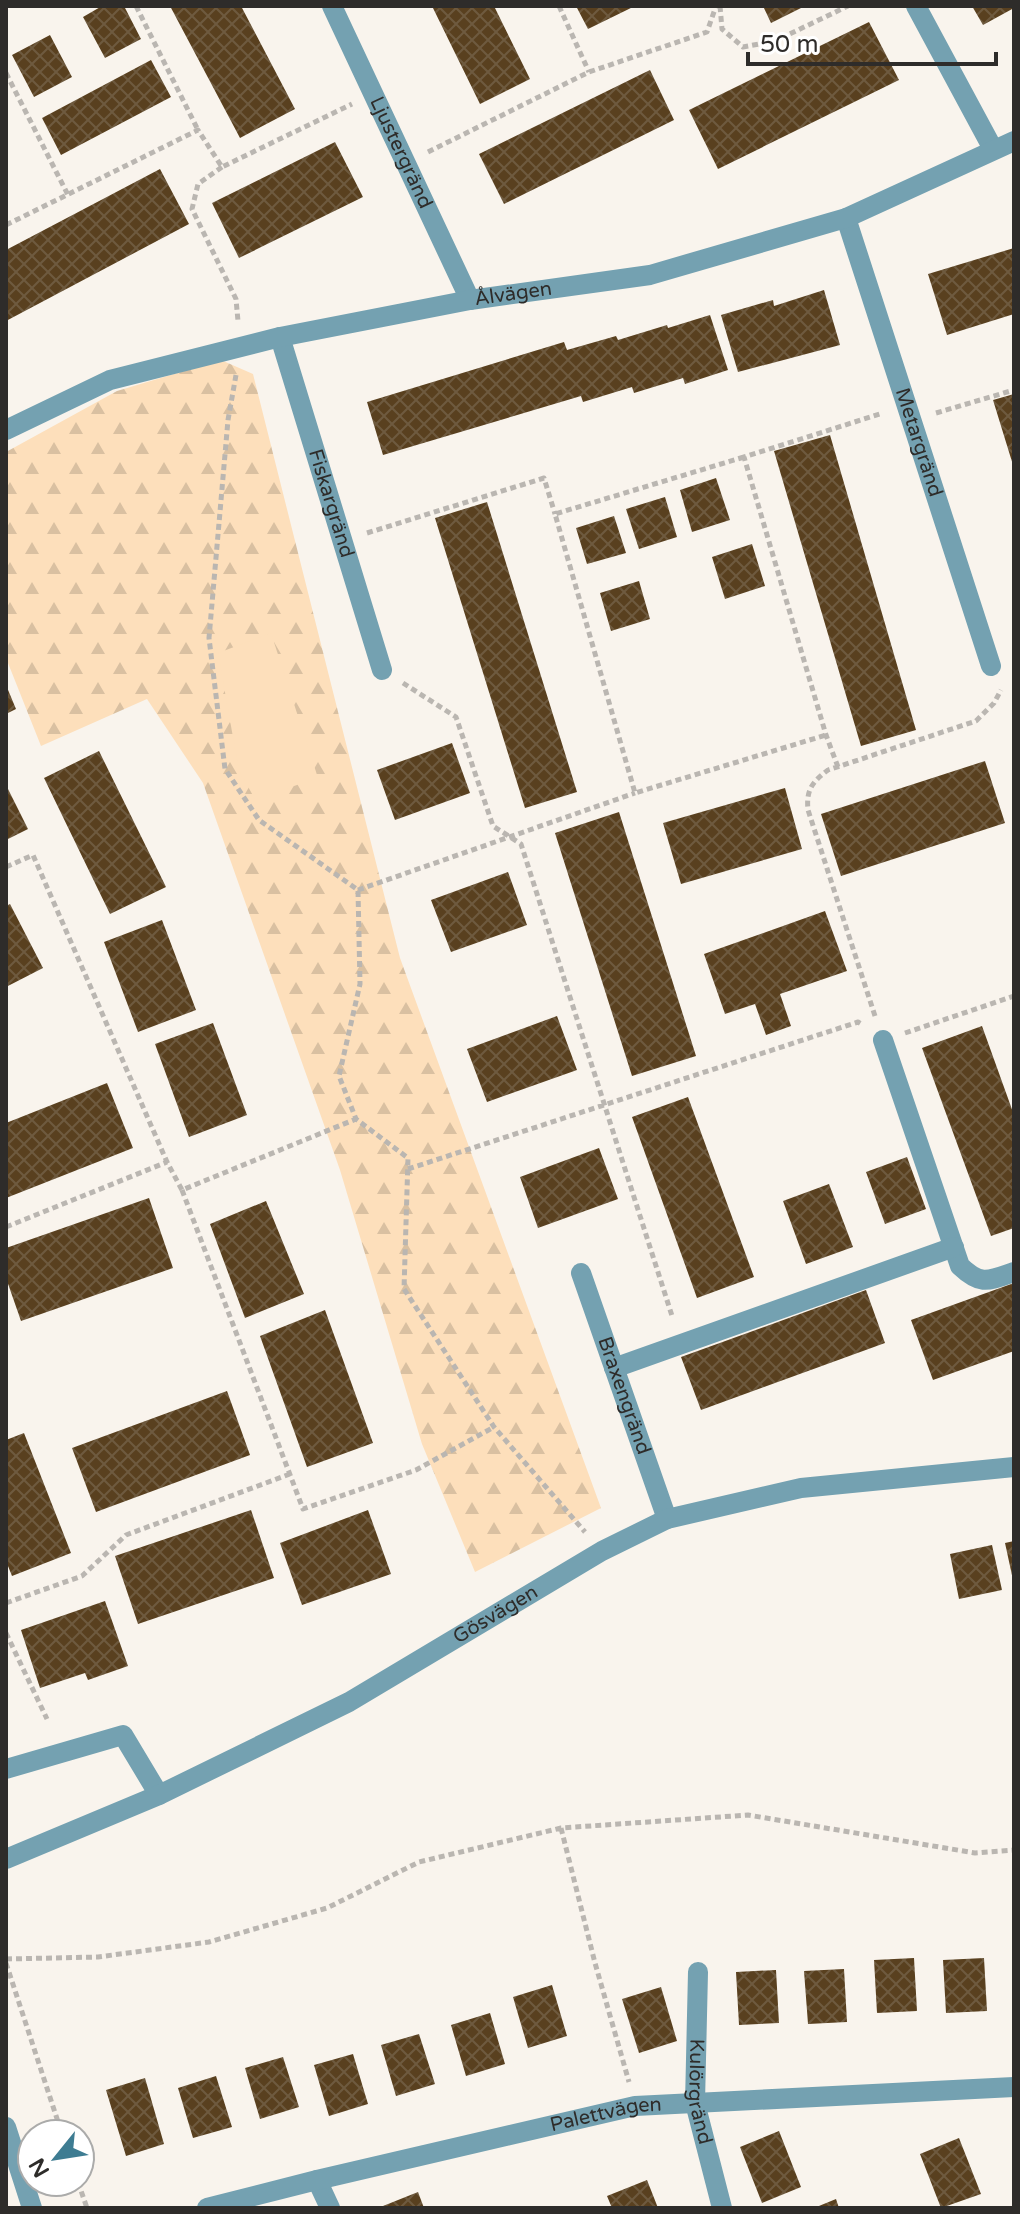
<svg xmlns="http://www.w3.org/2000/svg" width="1020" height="2214" viewBox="0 0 1020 2214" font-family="'Varela Round',sans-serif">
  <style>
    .forest { fill: url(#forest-firs) }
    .pitch { fill: #fddfbb }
    .building { fill: url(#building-cross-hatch) }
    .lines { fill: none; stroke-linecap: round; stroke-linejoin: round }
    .path { stroke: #bab6b1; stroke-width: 5; stroke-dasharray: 6 4; stroke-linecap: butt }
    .minor { stroke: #74a1b1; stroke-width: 20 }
    .labels { text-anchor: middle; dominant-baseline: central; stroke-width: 8; stroke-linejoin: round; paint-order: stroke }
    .street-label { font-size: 20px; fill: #2e2c2a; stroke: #fff }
  </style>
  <defs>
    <pattern id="forest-firs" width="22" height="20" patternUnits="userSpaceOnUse" patternTransform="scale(2)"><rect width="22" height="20" fill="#fddfbb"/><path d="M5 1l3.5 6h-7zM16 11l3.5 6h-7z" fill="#d9c0a1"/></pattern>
    <pattern id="building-cross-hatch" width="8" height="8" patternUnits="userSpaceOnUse" patternTransform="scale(2)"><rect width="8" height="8" fill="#59401f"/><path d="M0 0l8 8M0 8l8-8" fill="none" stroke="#6e5a3f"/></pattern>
  </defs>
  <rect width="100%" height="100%" fill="#f9f4ed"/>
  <path class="forest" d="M221,360L253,374L400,958L601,1508L475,1572L422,1444L340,1170L203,783L147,699L41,746L6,658V452L117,391Z"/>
  <path class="pitch" d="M271,633L318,778L255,799L239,771L218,653Z"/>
  <path class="building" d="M102,6H124L141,39L105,58L83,17Z
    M170,6H241L295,109L240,138Z
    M432,6H494L530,79L480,104Z
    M576,6H635L588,29Z
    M763,6H805L771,23Z
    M972,6H1014V8L983,25Z
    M869,22L899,80L718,169L689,110Z
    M50,35L72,77L34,97L12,55Z
    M151,60L171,97L61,155L42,118Z
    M650,70L674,120L504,204L479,154Z
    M335,142L363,197L239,258L212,203Z
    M160,169L189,224L6,321V250Z
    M1014,248V314L947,335L928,274Z
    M824,290L840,345L738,372L721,315L773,300L774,306Z
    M710,315L728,370L685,384L683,378L634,393L632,387L583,402L581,396L383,455L367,402L564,342L567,350L616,336L618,340L667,325L668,328Z
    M1014,394V465H1013L993,400Z
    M830,435L916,730L861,746L774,451Z
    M716,478L730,520L692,532L680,490Z
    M665,497L677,537L639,549L626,509Z
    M487,502L577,792L525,808L435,518Z
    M614,516L626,553L587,564L576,528Z
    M752,544L765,586L725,599L712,557Z
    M639,581L650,619L611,631L600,593Z
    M6,685L16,709L6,714Z
    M452,743L470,793L395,820L377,770Z
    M99,751L166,887L110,914L44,778Z
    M985,761L1005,823L841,876L821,814Z
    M6,785L28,829L6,840Z
    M785,788L802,849L681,884L663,823Z
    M619,812L696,1056L632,1076L555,833Z
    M508,872L527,925L451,952L431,900Z
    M10,904L43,968L6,987V906Z
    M825,911L847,971L780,994L791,1026L766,1035L755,1004L725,1014L704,954Z
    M162,920L196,1010L138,1032L104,942Z
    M557,1016L577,1070L487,1102L467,1049Z
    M213,1023L247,1115L189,1137L155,1044Z
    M982,1026L1014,1115V1228L991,1236L922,1048Z
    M107,1083L133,1148L6,1198V1123Z
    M688,1097L754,1277L697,1298L632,1117Z
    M599,1148L618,1199L538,1228L520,1177Z
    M907,1157L926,1209L885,1224L866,1172Z
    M829,1184L853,1247L806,1264L783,1201Z
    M149,1198L173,1268L21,1321L6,1278V1248Z
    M266,1201L304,1294L245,1318L210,1224Z
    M1014,1283V1351L933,1380L911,1320Z
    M866,1290L885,1343L701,1410L681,1357Z
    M325,1310L373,1443L307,1467L260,1336Z
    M227,1391L250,1455L96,1512L72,1448Z
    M24,1433L71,1553L12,1576L6,1561V1440Z
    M251,1510L274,1578L138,1624L115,1556Z
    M368,1510L391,1574L302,1605L280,1543Z
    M1014,1541V1580H1013L1005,1543Z
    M992,1545L1002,1590L959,1599L950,1554Z
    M105,1601L128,1666L88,1680L85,1673L40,1688L21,1630Z
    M914,1958L917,2011L877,2013L874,1960Z
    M984,1958L987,2011L946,2013L943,1960Z
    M844,1969L847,2022L808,2024L804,1971Z
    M776,1970L779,2023L739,2025L736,1972Z
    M552,1985L567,2036L528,2048L513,1997Z
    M661,1987L677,2041L639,2053L622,1999Z
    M490,2013L505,2064L466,2076L451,2025Z
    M419,2034L435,2084L396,2096L381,2045Z
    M353,2054L368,2104L329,2116L314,2065Z
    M283,2057L299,2107L260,2119L245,2068Z
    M216,2076L232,2127L193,2138L178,2088Z
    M145,2078L164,2144L126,2156L106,2090Z
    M779,2131L801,2187L762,2203L740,2147Z
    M959,2138L981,2194L941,2208L920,2154Z
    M647,2180L658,2208H612L607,2196Z
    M418,2192L424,2208H378Z
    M836,2199L839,2208H814Z"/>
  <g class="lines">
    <path class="path" d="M136,6L198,130
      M559,6L589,72
      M720,6L722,29L743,47L775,41L848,6
      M6,73L68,195
      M428,152L589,72L707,32L716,6
      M222,167L198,184L192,209L236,299L238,321
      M6,225L198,130L222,167L352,104
      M236,375L228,420L209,638L225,769L259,820L358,890L360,984L339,1076L356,1119L408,1158L404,1289L494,1427L585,1532
      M936,413L1014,390
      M744,457L555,514L635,793L826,735
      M367,533L544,478L555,514
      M403,683L456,717L493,826L521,844L673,1319
      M838,767L826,735L744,457L883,413
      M6,867L33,855L167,1162L182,1190L356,1119
      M358,890L635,793
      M875,1016L808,810C806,790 812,782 828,770L976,721L994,703L1001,690
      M905,1033L1014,996
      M408,1169L858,1022L863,1025
      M182,1190L303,1509L416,1470L494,1427
      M6,1227L167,1162
      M6,1603L82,1576L126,1535L290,1474
      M6,1633L47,1719
      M561,1828L595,1963L629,2082
      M6,1959L98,1957L209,1942L327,1908L419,1862L561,1828L748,1815L975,1853L1014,1850
      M6,1963L62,2134
      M78,2182L87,2208"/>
    <g class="minor">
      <path id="s1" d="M332,6L470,300"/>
      <path d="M916,6L993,149"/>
      <path id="s2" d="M846,218L991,666"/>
      <path id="s3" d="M280,337L382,670"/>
      <path id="s4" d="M6,430L110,380L280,337L470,300L650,275L846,218L1014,141"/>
      <path d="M883,1040L960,1266C981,1286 988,1281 1014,1272"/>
      <path id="s5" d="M581,1273L667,1519"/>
      <path d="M614,1368L954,1247"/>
      <path d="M6,1769L123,1735L159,1795"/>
      <path id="s6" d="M6,1859L159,1795L349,1702L602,1551L667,1519L801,1488L1014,1467"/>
      <path id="s7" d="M698,1972L695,2103L722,2208"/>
      <path d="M6,2127L32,2208"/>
      <path d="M317,2180L330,2208"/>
      <path id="s8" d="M207,2208L317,2180L635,2106L1014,2087"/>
    </g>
  </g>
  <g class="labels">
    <g class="street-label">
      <text stroke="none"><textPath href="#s1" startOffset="162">Ljustergränd</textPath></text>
      <text stroke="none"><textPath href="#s4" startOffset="528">Ålvägen</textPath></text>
      <text stroke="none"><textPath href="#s2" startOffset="236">Metargränd</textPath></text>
      <text stroke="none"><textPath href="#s3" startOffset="174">Fiskargränd</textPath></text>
      <text stroke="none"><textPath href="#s5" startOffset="130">Braxengränd</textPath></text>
      <text stroke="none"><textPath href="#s6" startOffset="548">Gösvägen</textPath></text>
      <text stroke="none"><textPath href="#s7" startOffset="120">Kulörgränd</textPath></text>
      <text stroke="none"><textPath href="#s8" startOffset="410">Palettvägen</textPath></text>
    </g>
  </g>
  <rect width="1020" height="2214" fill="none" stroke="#2e2c2a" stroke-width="16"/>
  <g transform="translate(56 2158) rotate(240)"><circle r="38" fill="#ffffff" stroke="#ababaa" stroke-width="2"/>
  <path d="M0-6L14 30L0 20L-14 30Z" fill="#3e7c92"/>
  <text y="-12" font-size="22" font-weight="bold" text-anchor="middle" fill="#2e2c2a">N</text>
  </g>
  <path d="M748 52v12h248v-12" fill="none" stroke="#2e2c2a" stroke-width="4"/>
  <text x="760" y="52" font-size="24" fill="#2e2c2a" stroke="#ffffff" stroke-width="6" paint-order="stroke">50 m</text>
</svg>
